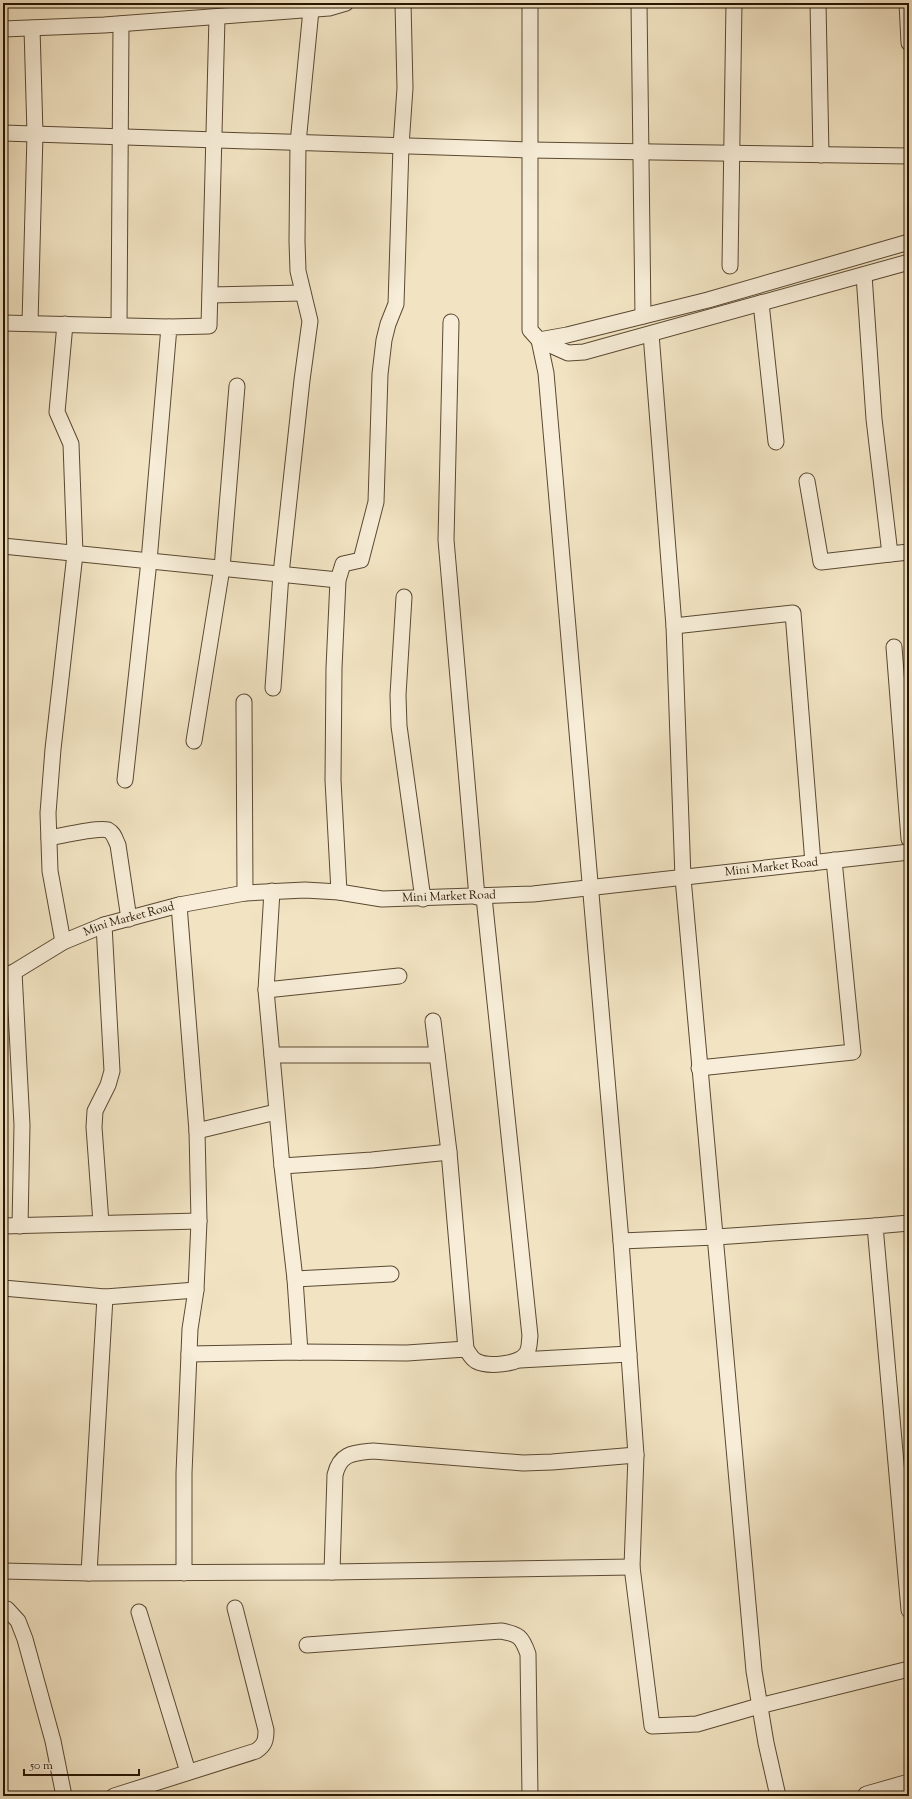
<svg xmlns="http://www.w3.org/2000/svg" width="912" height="1799" viewBox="0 0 912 1799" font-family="'Sorts Mill Goudy',serif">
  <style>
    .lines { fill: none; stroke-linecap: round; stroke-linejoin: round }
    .minor-casing { stroke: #5a4932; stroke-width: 17 }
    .tertiary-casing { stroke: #5a4932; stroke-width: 21 }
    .minor { stroke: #f7edd8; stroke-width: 15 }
    .tertiary { stroke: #f7edd8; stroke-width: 19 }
    .labels { text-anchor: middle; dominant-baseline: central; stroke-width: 3.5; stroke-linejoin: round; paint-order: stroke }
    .street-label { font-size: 12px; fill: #271501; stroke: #f7edd8 }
  </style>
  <rect width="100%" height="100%" fill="#f2e4c3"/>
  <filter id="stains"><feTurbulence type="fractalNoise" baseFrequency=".005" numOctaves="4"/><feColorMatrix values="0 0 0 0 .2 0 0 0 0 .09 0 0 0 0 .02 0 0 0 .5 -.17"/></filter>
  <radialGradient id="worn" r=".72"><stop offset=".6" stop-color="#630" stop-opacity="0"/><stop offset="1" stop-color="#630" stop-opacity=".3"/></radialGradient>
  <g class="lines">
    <defs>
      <g id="minor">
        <path d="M530,3V330L539,340L568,353L584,352L909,262"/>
        <path d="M639,3L643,316"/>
        <path d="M818,3L821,155"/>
        <path d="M907,3L909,43"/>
        <path d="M3,29L104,25L329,8L346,3"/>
        <path d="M3,133L530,150L909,156"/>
        <path d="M730,266L734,3"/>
        <path d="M864,275L874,419L890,554L909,552"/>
        <path d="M210,295L303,293"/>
        <path d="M761,303L776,442"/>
        <path d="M451,322L446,540L477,897"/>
        <path d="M3,323L169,327"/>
        <path d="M30,323L35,134L32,28"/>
        <path d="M119,325L121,24"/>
        <path d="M651,334L674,626L683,878L754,1671L766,1743L778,1796"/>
        <path d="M539,340L546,373L621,1241"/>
        <path d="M539,340L567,335L708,300L909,242"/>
        <path d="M807,481L821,562L890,554"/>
        <path d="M3,546L338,580"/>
        <path d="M404,597L398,695L399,726L423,899"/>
        <path d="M674,626L793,613L813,863"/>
        <path d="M894,647L909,839"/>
        <path d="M273,688L281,574L302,380L310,321L298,271L297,241L298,143L311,10"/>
        <path d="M244,702L245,893"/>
        <path d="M194,741L222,568L237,386"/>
        <path d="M125,780L149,561L169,327L209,326L217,17"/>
        <path d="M49,838C61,836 98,827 108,830C114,833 115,839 118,845L129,919"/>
        <path d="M272,891L266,990L282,1166L295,1279L300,1352"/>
        <path d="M339,892L333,780L334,668L338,580L343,564L361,560L376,502L380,374L384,340L388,324L396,304L401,146L405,88L403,3"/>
        <path d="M179,905L197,1131L199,1221L196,1290L190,1329L184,1473V1573"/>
        <path d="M63,942L50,871L48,813L53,749L75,554L71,444L57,412L65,324"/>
        <path d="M14,972L22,1125L20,1226"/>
        <path id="s1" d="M3,976L14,972L63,942L104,925L179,905L245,893L305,890L339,892L382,899L533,894L909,852"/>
        <path d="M266,990L399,976"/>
        <path d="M433,1021L449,1152L466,1349"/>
        <path d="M272,1055H437"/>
        <path d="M699,1068L853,1052L834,860"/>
        <path d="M197,1131L276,1112"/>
        <path d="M282,1166L372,1160L449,1152"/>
        <path d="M101,1223L94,1127L95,1111L108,1085L112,1071L104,925"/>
        <path d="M909,1223L875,1226L909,1610"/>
        <path d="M3,1226L199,1221"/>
        <path d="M875,1226L716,1237L621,1241L636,1455L632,1567L652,1726L697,1724L759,1706L909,1669"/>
        <path d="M295,1279L391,1274"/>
        <path d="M3,1288L105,1297L196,1290"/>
        <path d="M189,1354L300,1352L407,1353L466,1349C469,1353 471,1358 476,1361C487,1367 518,1365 526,1354C530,1349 529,1342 530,1336L484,897"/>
        <path d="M520,1360L629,1354"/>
        <path d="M632,1567L332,1572L335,1475C340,1453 353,1453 373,1451L523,1463L552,1462L636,1455"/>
        <path d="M3,1571L89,1573L332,1572"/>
        <path d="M89,1573L105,1297"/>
        <path d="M3,1609H7L18,1621L25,1639L53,1741L64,1796"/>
        <path d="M139,1612L188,1772"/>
        <path d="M307,1645L501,1631C519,1634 522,1637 528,1654L530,1796"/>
        <path d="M114,1796L256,1751C265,1745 266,1740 266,1730L235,1608"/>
      </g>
      <path id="tertiary" d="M867,1796L909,1784"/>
    </defs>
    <use href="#minor" class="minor-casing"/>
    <use href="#tertiary" class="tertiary-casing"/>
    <use href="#minor" class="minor"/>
    <use href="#tertiary" class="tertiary"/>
  </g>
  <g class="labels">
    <g class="street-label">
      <text stroke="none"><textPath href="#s1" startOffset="787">Mini Market Road</textPath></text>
      <text stroke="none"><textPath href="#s1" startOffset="463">Mini Market Road</textPath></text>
      <text stroke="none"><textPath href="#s1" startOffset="139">Mini Market Road</textPath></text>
    </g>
  </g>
  <rect width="912" height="1799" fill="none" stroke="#f2e4c3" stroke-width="16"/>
  <rect x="4" y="4" width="904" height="1791" fill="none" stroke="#271501" stroke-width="2"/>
  <rect x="8" y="8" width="896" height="1783" fill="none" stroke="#271501"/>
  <path d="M24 1769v6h115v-6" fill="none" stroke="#271501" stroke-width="2"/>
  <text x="30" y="1769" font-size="12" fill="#271501" stroke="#f7edd8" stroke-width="3" paint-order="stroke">50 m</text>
  <rect width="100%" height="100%" filter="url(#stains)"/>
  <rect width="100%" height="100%" fill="url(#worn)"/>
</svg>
